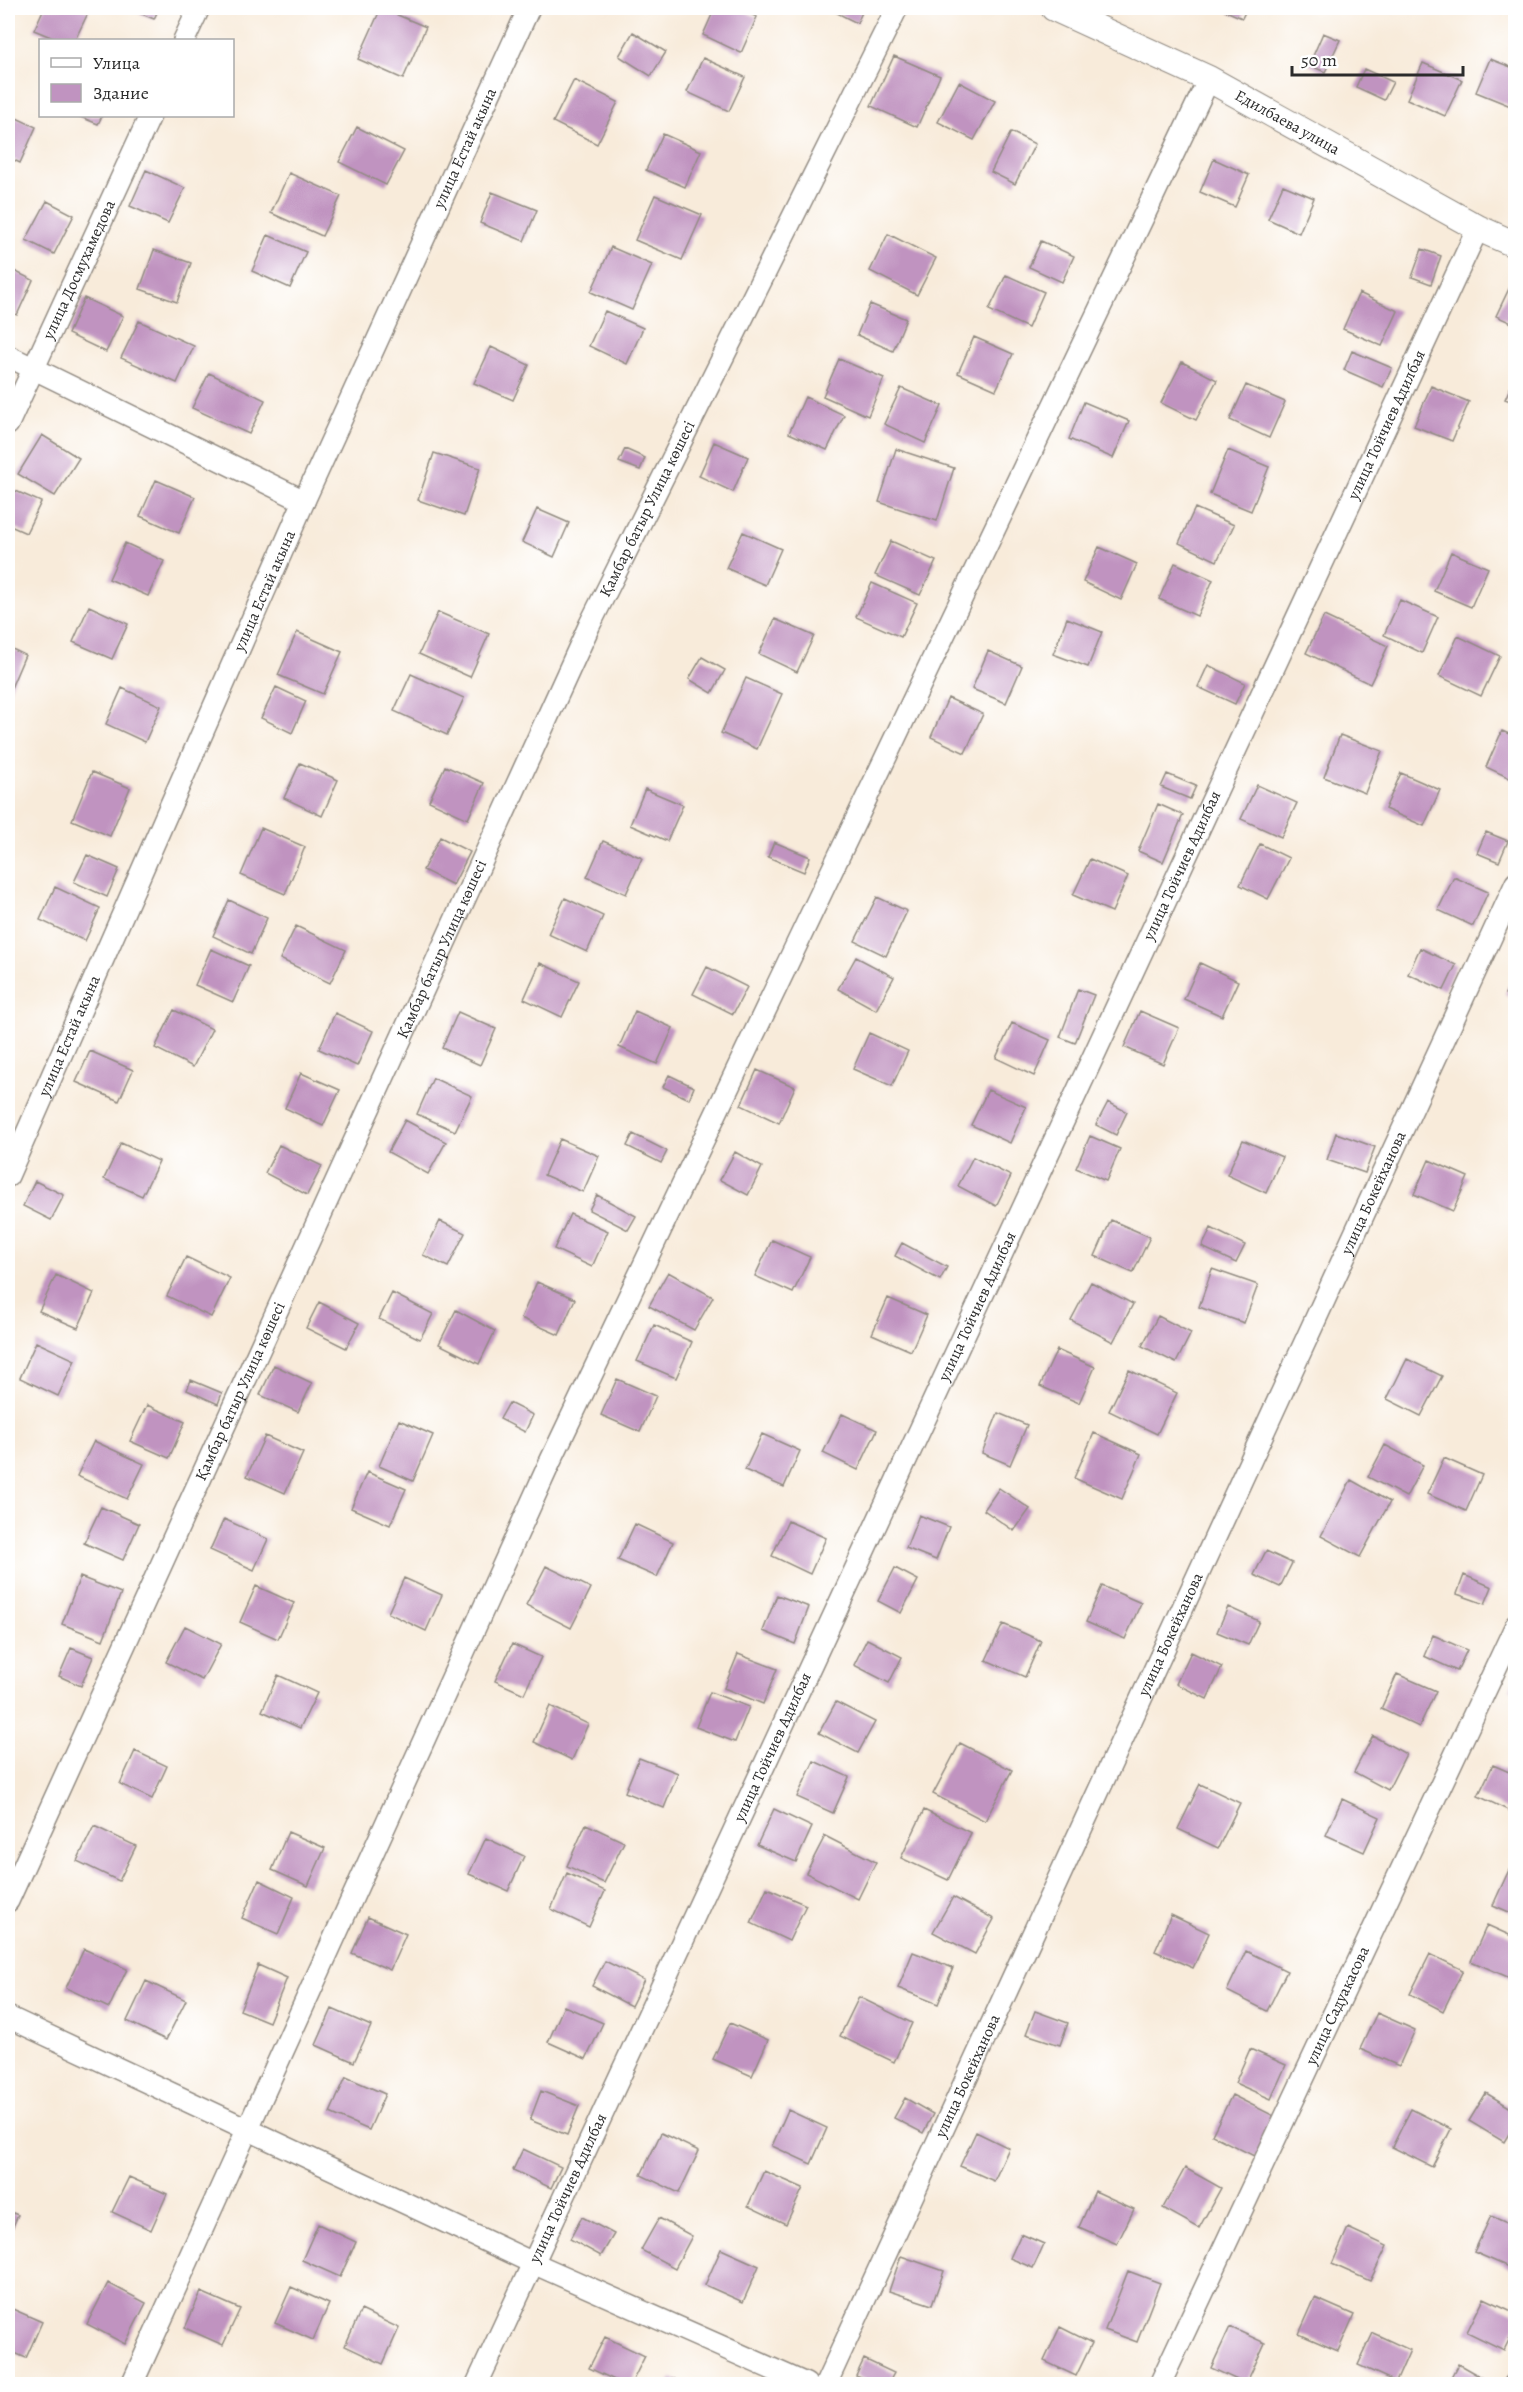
<svg xmlns="http://www.w3.org/2000/svg" width="1523" height="2392" viewBox="0 0 1523 2392" font-family="Alegreya,serif">
  <style>
    .building { fill: #c093c0 }
    .lines { fill: none; stroke-linecap: round; stroke-linejoin: round }
    .minor-casing { stroke: #928b82; stroke-width: 24 }
    .tertiary-casing { stroke: #928b82; stroke-width: 28 }
    .minor { stroke: #fff; stroke-width: 21 }
    .tertiary { stroke: #fff; stroke-width: 26 }
    .labels { text-anchor: middle; dominant-baseline: central; stroke-width: 5; stroke-linejoin: round; paint-order: stroke }
    .street-label { font-size: 16px; fill: #2b2b2b; stroke: #fff }
  </style>
  <rect width="100%" height="100%" fill="#fff"/>
  <filter id="ink" filterUnits="userSpaceOnUse"><feTurbulence type="fractalNoise" baseFrequency=".0167" numOctaves="2"/><feDisplacementMap in="SourceGraphic" scale="12" xChannelSelector="R" yChannelSelector="G"/><feConvolveMatrix kernelMatrix="1 2 1 2 8 2 1 2 1" color-interpolation-filters="sRGB"/></filter>
  <filter id="wash" filterUnits="userSpaceOnUse"><feTurbulence type="fractalNoise" baseFrequency=".008" numOctaves="4" result="noise"/><feDisplacementMap in="SourceGraphic" scale="24" xChannelSelector="R" yChannelSelector="G"/><feGaussianBlur stdDeviation="1.35" result="paint"/><feColorMatrix in="noise" values="0 0 0 0 0 0 0 0 0 0 0 0 0 0 0 0 0 1.4 0 .05"/><feComposite in="paint" operator="in"/></filter>
  <g filter="url(#wash)">
    <rect width="100%" height="100%" fill="#f8ebda"/>
    <g id="blocks">
      <path class="building" d="M44,8H80L89,11L75,40H58L34,30Z
        M127,8H159L154,19Z
        M381,8L426,27L403,79L358,59Z
        M715,8H737L757,17L741,53L703,35Z
        M837,8H864L857,23L835,12Z
        M1219,8H1247L1242,18Z
        M633,32L666,52L651,76L619,56Z
        M1323,33L1340,40L1325,72L1309,65Z
        M894,56L940,76L917,127L871,106Z
        M703,58L745,77L729,111L687,92Z
        M1490,59L1516,69V100L1513,107L1476,92Z
        M1423,63L1462,80L1445,116L1407,99Z
        M1364,69L1393,82L1384,100L1356,87Z
        M574,80L618,102L597,144L553,122Z
        M959,82L995,101L974,140L938,122Z
        M8,114L36,127L20,163L8,157Z
        M78,116H102L98,124Z
        M357,127L404,151L386,185L339,162Z
        M1011,132L1035,144L1015,184L991,172Z
        M663,134L701,151L685,187L646,170Z
        M1214,159L1249,175L1235,207L1200,192Z
        M146,170L185,188L168,223L130,206Z
        M289,173L341,196L322,236L271,213Z
        M1283,185L1314,198L1299,233L1268,219Z
        M492,192L537,210L524,241L480,223Z
        M655,195L702,215L682,260L635,240Z
        M47,201L74,215L54,254L26,240Z
        M888,234L936,258L917,295L870,271Z
        M268,235L306,252L290,288L252,271Z
        M1041,241L1074,256L1062,282L1029,267Z
        M611,247L652,265L632,310L591,292Z
        M1422,249L1441,256L1431,284L1412,277Z
        M154,250L191,263L177,302L140,289Z
        M8,268L33,280L17,315L8,311Z
        M1516,274V325L1496,316Z
        M1006,275L1044,292L1028,328L989,310Z
        M1359,293L1398,311L1382,346L1343,329Z
        M84,298L123,316L106,352L68,334Z
        M870,304L906,319L893,351L857,335Z
        M605,311L643,328L627,364L589,346Z
        M139,321L194,346L177,383L121,358Z
        M974,337L1013,354L996,390L958,373Z
        M491,347L529,365L513,400L474,383Z
        M1352,351L1392,368L1383,387L1344,370Z
        M839,359L884,378L868,416L823,396Z
        M1182,362L1217,380L1196,420L1161,403Z
        M209,373L265,400L249,434L192,408Z
        M1516,375V403L1505,399Z
        M1246,385L1285,402L1269,438L1230,420Z
        M1431,386L1469,402L1452,441L1414,426Z
        M901,388L942,406L925,443L884,424Z
        M805,397L844,415L827,450L789,433Z
        M1084,402L1129,421L1113,458L1069,439Z
        M42,435L79,458L55,496L18,474Z
        M714,442L748,457L733,492L699,476Z
        M625,449L645,458L640,470L619,462Z
        M896,449L954,468L937,521L879,502Z
        M1228,450L1269,467L1251,511L1210,494Z
        M434,453L480,468L464,516L418,500Z
        M156,480L195,497L179,533L140,516Z
        M9,488L41,502L26,533L8,525Z
        M1195,508L1234,525L1217,561L1179,543Z
        M537,509L569,523L554,557L522,542Z
        M743,532L781,549L765,585L726,568Z
        M891,541L936,561L920,595L875,575Z
        M125,543L164,561L148,596L109,579Z
        M1099,547L1137,564L1121,600L1083,582Z
        M1451,552L1488,568L1471,607L1434,591Z
        M1175,563L1213,580L1197,616L1159,599Z
        M872,583L917,603L901,637L856,617Z
        M1400,600L1438,617L1422,653L1384,635Z
        M89,606L128,624L112,659L73,642Z
        M438,612L489,634L470,677L419,654Z
        M1324,616L1388,646L1370,684L1306,653Z
        M1067,618L1102,632L1088,667L1053,654Z
        M775,619L814,636L797,672L759,654Z
        M297,632L342,652L323,694L278,675Z
        M1458,636L1500,656L1481,696L1439,676Z
        M8,647L25,655L8,695Z
        M988,651L1022,666L1006,703L972,689Z
        M702,657L725,670L712,693L689,679Z
        M1208,665L1245,683L1235,704L1198,687Z
        M411,674L464,698L447,735L394,711Z
        M746,678L782,694L757,749L721,733Z
        M276,687L306,701L292,733L261,718Z
        M122,688L161,706L145,742L106,724Z
        M948,698L983,714L965,753L931,737Z
        M1502,731L1516,737V781L1486,767Z
        M1340,735L1382,751L1365,793L1324,777Z
        M300,763L338,780L322,816L284,798Z
        M445,766L484,783L468,819L429,801Z
        M92,772L130,788L110,836L72,820Z
        M1401,773L1440,790L1424,826L1385,809Z
        M1167,774L1196,786L1190,799L1161,787Z
        M1257,785L1297,803L1281,837L1241,819Z
        M645,789L683,805L667,841L630,825Z
        M1158,804L1183,815L1163,862L1138,851Z
        M261,828L305,847L285,894L241,875Z
        M1486,832L1508,841L1499,862L1477,853Z
        M440,837L470,852L453,885L423,870Z
        M603,841L642,858L626,894L587,877Z
        M774,842L810,857L804,872L768,857Z
        M1260,844L1289,858L1268,899L1240,885Z
        M87,855L119,869L107,897L74,882Z
        M1090,859L1128,876L1112,912L1073,895Z
        M1454,877L1488,892L1473,926L1438,910Z
        M55,887L100,908L85,941L40,920Z
        M877,897L907,911L886,956L855,941Z
        M565,898L603,916L587,952L548,934Z
        M229,900L267,918L251,954L213,936Z
        M296,926L346,950L330,983L280,959Z
        M1420,948L1456,965L1444,990L1408,974Z
        M211,949L249,966L233,1002L195,985Z
        M856,957L894,977L876,1010L838,989Z
        M540,963L579,981L562,1017L524,999Z
        M1200,963L1238,981L1222,1016L1184,999Z
        M707,967L747,987L733,1014L693,994Z
        M1516,971V999L1505,994Z
        M1078,989L1094,995L1075,1043L1060,1037Z
        M174,1010L212,1029L193,1067L155,1048Z
        M635,1011L673,1028L657,1064L619,1047Z
        M1140,1011L1179,1028L1163,1064L1124,1047Z
        M458,1012L496,1029L480,1065L442,1048Z
        M335,1013L373,1031L357,1066L319,1049Z
        M1012,1023L1050,1040L1034,1076L996,1058Z
        M869,1033L908,1051L892,1086L853,1069Z
        M90,1051L133,1070L119,1101L76,1082Z
        M757,1070L795,1087L779,1123L741,1105Z
        M301,1073L340,1090L323,1126L285,1108Z
        M669,1075L694,1087L689,1099L663,1087Z
        M433,1078L472,1096L455,1131L417,1114Z
        M988,1090L1026,1107L1010,1143L971,1125Z
        M1108,1102L1127,1112L1116,1135L1096,1125Z
        M405,1120L446,1142L428,1174L388,1152Z
        M1336,1133L1375,1147L1365,1173L1327,1160Z
        M633,1134L667,1151L661,1163L627,1146Z
        M1090,1136L1120,1149L1106,1181L1076,1168Z
        M560,1139L599,1156L583,1192L544,1175Z
        M1243,1140L1282,1157L1266,1193L1227,1175Z
        M121,1143L159,1161L142,1196L104,1179Z
        M279,1145L322,1166L307,1195L265,1173Z
        M735,1152L762,1167L748,1195L720,1180Z
        M973,1157L1011,1176L996,1206L958,1186Z
        M1429,1160L1468,1177L1453,1211L1414,1194Z
        M35,1181L64,1195L51,1220L23,1206Z
        M597,1195L636,1216L628,1230L589,1210Z
        M570,1214L608,1231L592,1267L554,1249Z
        M1111,1220L1150,1237L1133,1273L1095,1256Z
        M440,1221L465,1233L448,1267L423,1255Z
        M1211,1228L1245,1245L1236,1263L1202,1247Z
        M772,1240L810,1257L793,1293L755,1276Z
        M902,1243L947,1267L940,1280L895,1256Z
        M186,1257L230,1278L211,1317L167,1296Z
        M1212,1269L1258,1285L1244,1323L1199,1307Z
        M668,1272L713,1297L694,1330L649,1306Z
        M56,1275L94,1293L78,1328L39,1311Z
        M537,1282L575,1299L559,1335L521,1318Z
        M1091,1282L1133,1304L1113,1342L1071,1320Z
        M392,1293L433,1314L420,1339L379,1319Z
        M888,1298L927,1315L911,1351L872,1334Z
        M319,1302L359,1323L346,1348L306,1328Z
        M456,1310L495,1331L479,1364L439,1344Z
        M1158,1316L1191,1333L1176,1363L1142,1346Z
        M654,1325L692,1342L676,1378L637,1361Z
        M36,1342L75,1360L58,1396L20,1378Z
        M1057,1350L1095,1367L1079,1403L1040,1386Z
        M1407,1359L1442,1376L1421,1416L1387,1399Z
        M274,1365L312,1383L298,1412L260,1395Z
        M1129,1370L1177,1393L1157,1434L1109,1411Z
        M617,1379L656,1396L640,1432L601,1415Z
        M191,1380L222,1393L218,1404L187,1390Z
        M509,1403L533,1415L525,1432L500,1419Z
        M147,1405L185,1422L169,1458L130,1441Z
        M998,1413L1027,1425L1010,1465L982,1453Z
        M842,1414L877,1430L858,1470L823,1453Z
        M399,1420L433,1435L413,1481L379,1466Z
        M1094,1433L1141,1454L1122,1499L1074,1478Z
        M762,1434L800,1451L784,1487L745,1470Z
        M265,1436L303,1453L285,1493L247,1476Z
        M94,1441L144,1464L127,1499L77,1476Z
        M1385,1445L1423,1465L1406,1497L1368,1477Z
        M1444,1458L1482,1475L1466,1511L1427,1494Z
        M367,1472L406,1489L390,1525L351,1508Z
        M1351,1480L1390,1502L1360,1557L1321,1536Z
        M999,1488L1030,1509L1014,1531L984,1510Z
        M101,1507L139,1524L123,1560L84,1543Z
        M919,1515L949,1527L936,1560L906,1548Z
        M224,1519L268,1539L254,1570L210,1550Z
        M788,1521L826,1538L810,1574L772,1556Z
        M635,1524L673,1542L657,1577L618,1560Z
        M1266,1551L1292,1563L1280,1587L1254,1575Z
        M546,1566L591,1588L571,1628L526,1605Z
        M895,1568L918,1580L901,1613L878,1601Z
        M1464,1575L1492,1587L1485,1604L1457,1594Z
        M80,1577L121,1593L103,1640L62,1624Z
        M404,1578L442,1595L426,1631L388,1613Z
        M256,1586L294,1603L278,1639L240,1622Z
        M1102,1586L1141,1603L1125,1639L1086,1622Z
        M777,1595L809,1607L795,1644L763,1631Z
        M1228,1607L1259,1621L1248,1645L1217,1632Z
        M1003,1624L1041,1641L1025,1677L986,1660Z
        M185,1626L221,1644L202,1680L166,1662Z
        M1433,1635L1467,1650L1457,1671L1424,1656Z
        M867,1639L902,1657L889,1683L854,1665Z
        M512,1644L541,1657L524,1694L495,1681Z
        M71,1648L93,1657L81,1686L59,1676Z
        M1191,1652L1222,1667L1207,1699L1176,1684Z
        M738,1654L777,1669L763,1704L724,1688Z
        M1397,1674L1436,1691L1419,1727L1381,1709Z
        M278,1675L317,1693L300,1728L262,1711Z
        M1515,1677H1516V1691L1510,1689Z
        M710,1692L749,1707L735,1742L696,1727Z
        M836,1702L875,1722L858,1753L819,1733Z
        M550,1706L588,1724L572,1760L534,1742Z
        M1373,1736L1406,1754L1388,1790L1354,1772Z
        M960,1743L1012,1770L985,1821L933,1794Z
        M135,1751L167,1766L152,1799L120,1784Z
        M639,1758L678,1773L664,1808L625,1792Z
        M814,1761L849,1777L833,1813L797,1797Z
        M1493,1765L1516,1775V1814L1478,1796Z
        M1200,1784L1240,1803L1218,1848L1178,1829Z
        M1342,1799L1380,1817L1364,1852L1326,1835Z
        M774,1809L812,1827L796,1862L757,1845Z
        M924,1810L971,1833L948,1880L901,1858Z
        M586,1824L624,1842L604,1883L567,1866Z
        M94,1826L136,1846L119,1881L77,1861Z
        M288,1832L325,1848L308,1886L272,1870Z
        M825,1836L876,1862L858,1899L806,1873Z
        M486,1838L524,1856L508,1891L469,1874Z
        M1509,1870L1516,1872V1915L1493,1905Z
        M567,1873L605,1891L589,1927L551,1909Z
        M259,1880L294,1897L278,1934L242,1918Z
        M767,1888L806,1905L789,1941L751,1923Z
        M953,1897L994,1919L975,1954L933,1932Z
        M1171,1915L1209,1933L1193,1968L1155,1951Z
        M368,1917L406,1934L390,1970L352,1953Z
        M1487,1925L1516,1938V1965L1510,1978L1471,1961Z
        M84,1949L127,1969L109,2008L66,1988Z
        M1246,1951L1287,1971L1267,2011L1227,1991Z
        M913,1952L953,1968L938,2004L898,1988Z
        M1430,1954L1463,1970L1443,2011L1410,1994Z
        M605,1961L644,1980L631,2006L592,1986Z
        M258,1965L287,1978L269,2022L240,2010Z
        M146,1981L186,2000L166,2040L127,2021Z
        M859,1997L912,2023L894,2062L840,2036Z
        M564,2006L603,2023L586,2059L548,2042Z
        M332,2009L371,2026L354,2062L316,2045Z
        M1035,2011L1068,2023L1060,2045L1026,2034Z
        M1377,2013L1415,2030L1399,2066L1360,2049Z
        M730,2023L768,2040L752,2076L713,2059Z
        M1250,2049L1286,2065L1271,2099L1235,2083Z
        M346,2077L385,2094L369,2130L330,2113Z
        M541,2091L579,2106L567,2135L530,2120Z
        M1486,2093L1516,2111V2122L1504,2142L1469,2121Z
        M1232,2095L1278,2118L1258,2158L1212,2135Z
        M905,2098L933,2114L923,2133L894,2118Z
        M1411,2109L1451,2129L1432,2167L1392,2147Z
        M788,2110L827,2128L811,2164L772,2146Z
        M976,2132L1009,2148L994,2181L960,2166Z
        M661,2133L699,2151L679,2193L641,2175Z
        M523,2149L561,2167L551,2188L513,2170Z
        M1185,2168L1221,2188L1199,2228L1163,2208Z
        M764,2171L803,2188L786,2224L748,2206Z
        M129,2177L167,2194L151,2230L112,2212Z
        M1095,2191L1134,2209L1117,2244L1079,2227Z
        M8,2211L18,2215L8,2238Z
        M1491,2216L1516,2227V2263L1513,2269L1474,2252Z
        M582,2217L614,2234L601,2256L570,2239Z
        M659,2218L692,2236L675,2268L641,2250Z
        M318,2224L356,2242L340,2277L302,2260Z
        M1348,2228L1387,2246L1370,2281L1332,2264Z
        M1021,2234L1044,2244L1033,2268L1010,2258Z
        M721,2249L759,2266L743,2302L705,2285Z
        M901,2256L944,2271L932,2305L889,2291Z
        M1128,2271L1160,2283L1137,2342L1105,2330Z
        M108,2283L146,2303L125,2344L87,2324Z
        M291,2287L329,2304L313,2340L275,2323Z
        M201,2292L240,2309L223,2345L185,2328Z
        M1315,2298L1354,2315L1338,2351L1299,2334Z
        M1484,2298L1516,2313V2326L1504,2350L1467,2332Z
        M8,2307L42,2322L26,2358L8,2350Z
        M361,2310L399,2328L383,2364L345,2346Z
        M1060,2327L1092,2343L1076,2376L1044,2361Z
        M1230,2327L1265,2343L1246,2384L1211,2368Z
        M1373,2333L1410,2350L1396,2382L1358,2365Z
        M605,2337L645,2356L631,2384H623L589,2368Z
        M864,2359L894,2373L888,2384H875L856,2376Z
        M1458,2364L1488,2381L1486,2384H1460L1450,2379Z
        M672,2378L685,2384H669Z"/>
    </g>
  </g>
  <g filter="url(#ink)">
    <use href="#blocks" fill-opacity="0" stroke="#928b82" stroke-width="1.5"/>
    <g class="lines">
      <defs>
        <g id="minor">
          <path d="M184,40L199,8"/>
          <path d="M8,356L304,501"/>
          <path id="s1" d="M8,424L150,116"/>
          <path id="s2" d="M8,1176L304,501L529,8"/>
          <path id="s3" d="M8,1901L590,624L897,8"/>
          <path d="M8,2017L533,2263L806,2384"/>
          <path d="M132,2384L550,1462L1209,79"/>
          <path id="s4" d="M477,2384L1478,228"/>
          <path id="s5" d="M826,2384L1516,883"/>
          <path id="s6" d="M1160,2384L1516,1625"/>
          <path d="M1515,2384H1516"/>
        </g>
        <g id="tertiary">
          <path id="s7" d="M1054,8L1209,79L1478,228L1516,245"/>
        </g>
      </defs>
      <use href="#minor" class="minor-casing"/>
      <use href="#tertiary" class="tertiary-casing"/>
      <use href="#minor" class="minor"/>
      <use href="#tertiary" class="tertiary"/>
    </g>
  </g>
  <g class="labels">
    <g class="street-label">
      <text stroke="none"><textPath href="#s7" startOffset="260">Едилбаева улица</textPath></text>
      <text stroke="none"><textPath href="#s2" startOffset="1125">улица Естай акына</textPath></text>
      <text stroke="none"><textPath href="#s1" startOffset="170">улица Досмухамедова</textPath></text>
      <text stroke="none"><textPath href="#s4" startOffset="2160">улица Тойчиев Адилбая</textPath></text>
      <text stroke="none"><textPath href="#s3" startOffset="1532">Қамбар батыр Улица көшесі</textPath></text>
      <text stroke="none"><textPath href="#s2" startOffset="639">улица Естай акына</textPath></text>
      <text stroke="none"><textPath href="#s4" startOffset="1674">улица Тойчиев Адилбая</textPath></text>
      <text stroke="none"><textPath href="#s3" startOffset="1046">Қамбар батыр Улица көшесі</textPath></text>
      <text stroke="none"><textPath href="#s2" startOffset="153">улица Естай акына</textPath></text>
      <text stroke="none"><textPath href="#s5" startOffset="1311">улица Бокейханова</textPath></text>
      <text stroke="none"><textPath href="#s4" startOffset="1188">улица Тойчиев Адилбая</textPath></text>
      <text stroke="none"><textPath href="#s3" startOffset="560">Қамбар батыр Улица көшесі</textPath></text>
      <text stroke="none"><textPath href="#s5" startOffset="825">улица Бокейханова</textPath></text>
      <text stroke="none"><textPath href="#s4" startOffset="702">улица Тойчиев Адилбая</textPath></text>
      <text stroke="none"><textPath href="#s6" startOffset="418">улица Садуакасова</textPath></text>
      <text stroke="none"><textPath href="#s5" startOffset="339">улица Бокейханова</textPath></text>
      <text stroke="none"><textPath href="#s4" startOffset="216">улица Тойчиев Адилбая</textPath></text>
    </g>
  </g>
  <rect width="1523" height="2392" fill="none" stroke="#fff" stroke-width="30"/>
  <rect x="39" y="39" width="195" height="78" fill="#ffffff" stroke="#aaaaaa" stroke-width="1.5"/>
  <rect x="51" y="58" width="30" height="9" fill="#ffffff" stroke="#aaaaaa" stroke-width="1.5"/>
  <text x="93" y="69" font-size="18" fill="#2b2b2b">Улица</text>
  <rect x="51" y="84" width="30" height="18" fill="#c093c0" stroke="#aaaaaa" stroke-width="1.5"/>
  <text x="93" y="99" font-size="18" fill="#2b2b2b">Здание</text>
  <path d="M1292 66v9h171v-9" fill="none" stroke="#2b2b2b" stroke-width="3"/>
  <text x="1301" y="66" font-size="18" fill="#2b2b2b" stroke="#ffffff" stroke-width="4.5" paint-order="stroke">50 m</text>
</svg>
